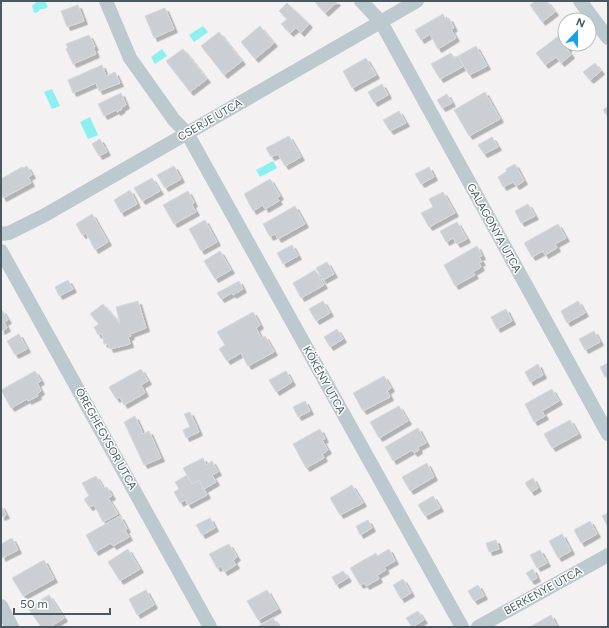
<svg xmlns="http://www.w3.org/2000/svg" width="609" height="628" viewBox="0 0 609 628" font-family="Figtree,sans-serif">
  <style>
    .water { fill: #8bf0ef }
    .building { fill: #cbcfd4; stroke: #d5d9dd; filter: url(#shadow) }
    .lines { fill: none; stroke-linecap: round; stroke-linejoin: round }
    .street { stroke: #bcc9ce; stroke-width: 14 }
    .labels { text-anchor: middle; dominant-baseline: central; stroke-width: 3; stroke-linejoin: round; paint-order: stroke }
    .street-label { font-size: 11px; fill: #48595f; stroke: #fff }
  </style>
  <defs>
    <filter id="shadow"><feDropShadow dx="3.5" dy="3.5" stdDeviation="0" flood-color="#0004"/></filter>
  </defs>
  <rect width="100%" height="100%" fill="#f3f1f2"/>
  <path class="water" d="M37,1H45L48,7L44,9H40L38,12L34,13L32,6Z
    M203,26L208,32L194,42L189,35Z
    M162,49L167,56L155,64L151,57Z
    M52,89L60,106L52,109L44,92Z
    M90,117L98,135L88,139L80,122Z
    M273,161L277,168L260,177L256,170Z"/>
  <path class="building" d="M314,1H336L337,2L325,13Z
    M535,1H547L555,12L542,22L530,5Z
    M287,3L309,24L301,33L296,28L290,33L281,24L287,19L279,11Z
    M78,5L84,21L67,27L61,11Z
    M165,8L174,29L154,38L145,16Z
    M443,14L446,20L449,18L454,28L451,29L456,38L438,49L430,34L421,40L415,30Z
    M260,26L274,43L255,59L241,42Z
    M219,32L242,61L224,75L201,46Z
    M564,32L565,44H573L567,49L571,55L561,63L556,57L545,65L536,53Z
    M89,35L95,47H93L96,54L73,64L66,49L68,48L66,44Z
    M476,46L487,66L469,75L458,56Z
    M183,49L207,79L190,92L166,61Z
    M451,53L454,58L458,56L464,66L440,79L431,64Z
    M366,58L376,75L352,88L343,71Z
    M595,63L601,71L590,80L583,72Z
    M102,65L106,76L115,72L120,83L99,91L96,83L73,93L68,80Z
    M382,84L388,95L374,103L368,92Z
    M485,92L500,119L469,136L454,110Z
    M121,93L126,105L121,108L122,109L117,112L116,110L104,116L98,104Z
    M447,94L452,103L442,108L437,100Z
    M608,106V117L603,110Z
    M399,111L406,123L390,131L383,120Z
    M289,136L301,157L285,166L278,154L271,157L266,148Z
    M492,137L498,147L484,154L478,145Z
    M100,139L107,152L99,156L92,144Z
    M515,164L524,181L516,186L513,182L503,187L498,177L507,171L506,169Z
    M27,166L32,175L28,177L31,183L3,198L1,194V179L22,167L23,168Z
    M174,166L181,179L165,188L157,175Z
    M429,167L434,177L421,184L415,174Z
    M152,178L160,191L142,201L134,188Z
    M270,179L280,196L277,198L279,201L265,209L263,205L253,211L244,194Z
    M130,190L137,204L121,213L114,200Z
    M188,191L194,203L192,205L196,212L174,224L163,205Z
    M443,192L455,213L429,227L421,213L433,207L429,199Z
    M528,204L535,216L521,223L515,211Z
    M295,206L305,224L278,239L275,234L270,237L263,224Z
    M92,214L108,242L95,250L86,233L82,235L76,224Z
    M205,220L217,242L201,251L189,229Z
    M457,222L467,239L457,244L453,238L446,242L440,231Z
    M558,224L566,238L555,244L557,248L545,255L543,251L532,257L524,243Z
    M292,245L298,256L283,264L277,253Z
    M477,246L482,256L479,257L482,262L479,263L481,267L473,272L475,275L455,286L444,265Z
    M220,251L231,270L215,279L204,261Z
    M327,262L334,274L323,280L316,268Z
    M315,270L324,285L301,298L293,283Z
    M68,280L73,289L59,296L55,287Z
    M239,281L243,289L233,295L232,293L221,299L217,293Z
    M138,301L146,328L130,334L131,336L128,337L130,344L110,349L108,344H104L102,333L98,335L94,327L99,324L90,314L103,304L120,324L116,307Z
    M323,301L330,313L316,321L309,309Z
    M578,301L585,313L567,323L561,311Z
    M506,309L512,321L497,329L491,317Z
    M2,310L8,320L4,322L7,328L1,331V311Z
    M253,312L260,325L256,328L261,338L265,336L274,352L248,366L241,353L227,361L219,349L225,345L217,332Z
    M337,329L343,339L330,347L324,337Z
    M594,331L600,342L585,350L579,339Z
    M19,334L27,349L15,355L7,341Z
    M608,363V375L605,377L600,367Z
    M538,364L543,375L530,382L525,372Z
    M141,369L148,381L141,385L145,393L124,405L120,397L116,399L109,387Z
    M35,371L41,381L37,383L41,391L37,394L38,396L28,401L27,399L11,408L1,390Z
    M286,371L292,382L276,392L269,380Z
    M384,376L391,388L387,391L390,397L363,411L353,393Z
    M552,389L559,401L542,411L545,416L534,422L525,404Z
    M305,401L310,411L298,417L293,407Z
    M399,406L408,421L379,438L370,422Z
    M190,412L199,432L186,438L183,430L190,427L184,414Z
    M135,416L143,434L149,431L161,458L144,465L124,422Z
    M570,420L578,434L552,448L544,434Z
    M418,428L426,443L418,447L419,450L414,453L412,450L393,461L385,447Z
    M320,429L325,439L322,440L328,450L322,454L324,458L306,468L293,444Z
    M203,458L206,465L212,461L218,472L212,475L216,482L204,489L199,480L192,484L183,468Z
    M427,463L434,477L410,491L402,477Z
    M187,475L192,484L199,480L207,495L188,505L185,500L180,503L174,492L179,489L175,482Z
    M96,476L103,488L107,487L112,496L108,498L118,514L103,522L94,505L89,507L84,499L89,496L82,483Z
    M533,478L538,488L531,492L525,483Z
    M352,485L363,503L340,515L330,498Z
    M433,496L440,508L425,516L418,505Z
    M1,505L6,515L1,517Z
    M608,513V527L602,516Z
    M120,516L127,529L125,530L129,537L113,546L111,543L95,552L86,535Z
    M210,518L215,528L202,535L196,525Z
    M368,520L372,528L360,535L356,526Z
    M590,521L597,534L581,543L574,530Z
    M562,534L571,551L558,558L549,541Z
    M12,538L18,550L2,558L1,544Z
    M496,540L499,549L489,552L486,543Z
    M229,544L237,557L233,560L236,565L224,572L221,566L217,568L209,554Z
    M128,549L140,569L120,581L108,562Z
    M389,549L395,561L384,567L386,570L377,575L379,579L366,586L364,583L360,585L350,568L376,553L377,556Z
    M540,550L547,563L537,568L530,555Z
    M44,560L54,579L23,596L12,578Z
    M533,569L537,578L531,581L526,573Z
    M343,571L348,578L336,585L332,577Z
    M403,579L411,593L401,599L393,585Z
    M478,585L484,596L474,601L468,591Z
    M146,590L154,605L137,615L129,599Z
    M267,590L278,609L258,620L247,601Z
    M49,595L64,618L50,627H41L28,608Z
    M418,611L424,620L412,627L406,618Z
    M551,615L557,627H530Z
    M273,618L279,627H257Z"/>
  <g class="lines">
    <path class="street" d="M106,1L130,58L174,120L187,133L462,627
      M361,1L381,22L608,434
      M580,1L608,38
      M1,234L9,233L45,215L417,1
      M1,251L210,627
      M1,606L12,627
      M478,627L608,555"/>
  </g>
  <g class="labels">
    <g class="street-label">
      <text transform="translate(210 120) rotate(-30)">CSERJE UTCA</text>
      <text transform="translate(494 228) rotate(61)">GALAGONYA UTCA</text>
      <text transform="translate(324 380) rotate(61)">KÖKÉNY UTCA</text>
      <text transform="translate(106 439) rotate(61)">ÖREGHEGYSOR UTCA</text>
      <text transform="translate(543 591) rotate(-29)">BERKENYE UTCA</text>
    </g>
  </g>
  <rect width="609" height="628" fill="none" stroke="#48595f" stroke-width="4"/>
  <g transform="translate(577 32) rotate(22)"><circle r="19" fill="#ffffff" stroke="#b6bdbf"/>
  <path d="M0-3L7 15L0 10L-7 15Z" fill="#13a1ec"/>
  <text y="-6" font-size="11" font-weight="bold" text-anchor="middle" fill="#48595f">N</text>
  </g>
  <path d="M14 608v6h96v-6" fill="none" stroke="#48595f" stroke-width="2"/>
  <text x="20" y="608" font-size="12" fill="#48595f" stroke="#ffffff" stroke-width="3" paint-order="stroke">50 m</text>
</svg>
